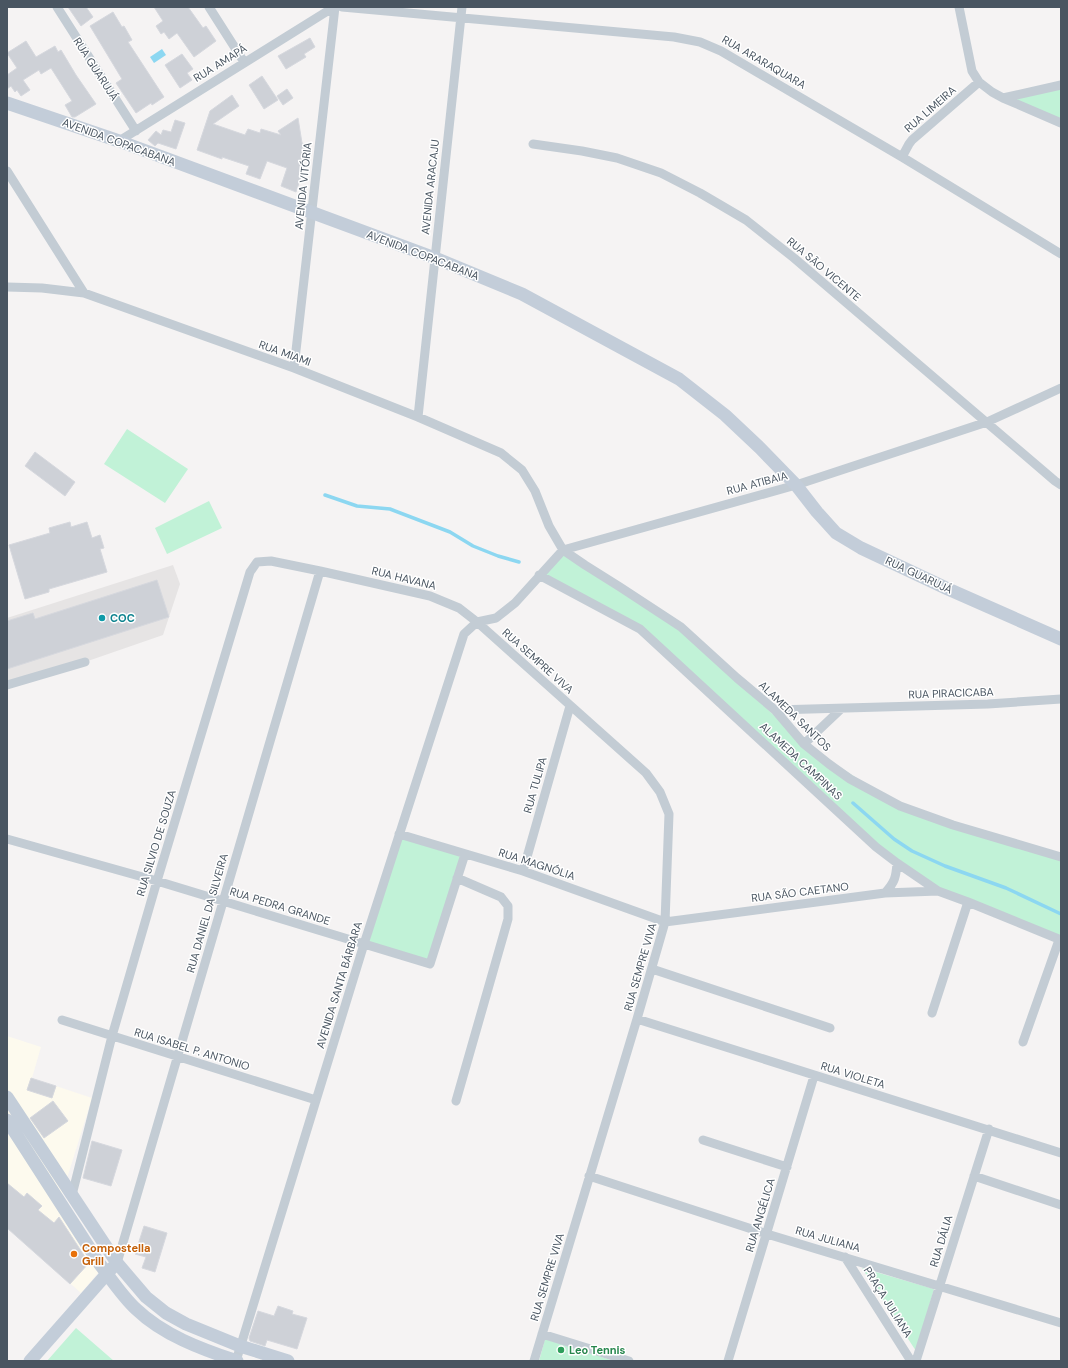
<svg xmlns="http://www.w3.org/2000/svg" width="1068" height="1368" viewBox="0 0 1068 1368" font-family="'DM Sans',sans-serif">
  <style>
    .commercial { fill: #fdfaee }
    .education { fill: #e6e4e4 }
    .green { fill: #c1f2d7 }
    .water { fill: #8cd7f1 }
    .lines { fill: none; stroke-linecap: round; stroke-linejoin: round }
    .stream { stroke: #8cd7f1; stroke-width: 3.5 }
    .building { fill: #ced1d7; stroke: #d6d8de }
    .street { stroke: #c3ccd4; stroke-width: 9 }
    .secondary { stroke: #c3cdd9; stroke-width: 13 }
    .culture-dot { fill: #0f9aa8; stroke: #fff; stroke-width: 1.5 }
    .food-dot { fill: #e8710a; stroke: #fff; stroke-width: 1.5 }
    .leisure-dot { fill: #2e9e5b; stroke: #fff; stroke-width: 1.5 }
    .labels { text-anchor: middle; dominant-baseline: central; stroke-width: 3; stroke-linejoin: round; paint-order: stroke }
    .street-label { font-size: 11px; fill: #495561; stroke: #fff }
    .culture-label { font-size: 11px; font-weight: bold; fill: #0d838f; stroke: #fff; text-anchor: start }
    .food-label { font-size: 11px; font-weight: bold; fill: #c56008; stroke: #fff; text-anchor: start }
    .leisure-label { font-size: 11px; font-weight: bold; fill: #27864d; stroke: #fff; text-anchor: start }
  </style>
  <rect width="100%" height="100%" fill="#f5f3f3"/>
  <path class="commercial" d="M7,1036L41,1047L32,1078L92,1098L60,1201L103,1267L81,1293L7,1228V1133L53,1192L7,1125Z"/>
  <path class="education" d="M173,565L180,584L163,635L85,662L7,685V618Z"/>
  <path class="green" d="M1061,86V122L1006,98Z
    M127,429L188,469L165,503L104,464Z
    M209,501L222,528L167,554L155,528Z
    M563,550L681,627L804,744L900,806L1061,857V940L938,891L897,863L640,629L539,575Z
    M399,834L465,854L430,964L364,944Z
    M862,1268L934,1289L916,1351Z
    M76,1328L114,1361H47Z
    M545,1339L614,1361H539Z"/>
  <path class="water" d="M162,49L166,55L154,63L150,57Z"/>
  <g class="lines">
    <path class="stream" d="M325,495L357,506L390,509L450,532L473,546L498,556L519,562
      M853,803L894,839L912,851L945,866L1006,888L1061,914"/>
  </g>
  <path class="building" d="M68,7H86L93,17L81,26Z
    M154,7H188L203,28L206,26L216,41L194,57L177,33L169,39L164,32L161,34L156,26L163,21Z
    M113,12L122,27L124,26L132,40L128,42L164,97L152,105L151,103L136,113L116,83L122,79L90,26Z
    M310,38L315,47L304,54L306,57L286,69L278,56Z
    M26,41L36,57L55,46L58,52L61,50L76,75L96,104L75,117H72L65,105L72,101L51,68L41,74L39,70L23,80L30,90L21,96L17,90L15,92L11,86L7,89V75L17,68L7,53Z
    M182,54L193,69L187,73L192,80L180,88L165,65Z
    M262,76L278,100L264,109L249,85Z
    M287,89L293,98L283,105L277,96Z
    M232,95L239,106L213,124L245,135L248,129L260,133L261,129L281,135L278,131L298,118L302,143L308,145L300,167L304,168L296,192L281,186L287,168L267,161L260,179L246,174L249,166L222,157V159L197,150L210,111Z
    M175,120L185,123L176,149L158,143L155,146L148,140L156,131L161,135L163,130L171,132Z
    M35,452L75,482L65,496L25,466Z
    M70,522L71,527L87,522L92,538L100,535L104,548L100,549L107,572L49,589V592L25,599L9,545L50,533L49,528Z
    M157,580L169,617L7,669V621L33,613L35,619Z
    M31,1078L56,1086L52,1098L27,1090Z
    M53,1101L68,1121L44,1138L30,1118Z
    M92,1141L122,1150L111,1186L83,1178Z
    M7,1183L24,1197L27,1193L42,1206L38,1210L54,1223L59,1217L89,1263L70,1284L7,1228Z
    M144,1226L167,1233L155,1272L142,1268L146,1257L135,1254Z
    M278,1306L293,1311L292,1314L307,1318L297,1349L267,1340L265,1346L250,1341L249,1338L258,1311L274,1316Z"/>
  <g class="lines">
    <path class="street" d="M57,7L136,131
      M209,7L244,62
      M342,7L674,37L700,42L721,51L902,157L1061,254
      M959,7L972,71L979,82L992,92L1003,98L1061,123
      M1003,98L1061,85
      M119,141L334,7
      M533,144L582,151L617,158L661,173L700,193L746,220L794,258L1055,481L1061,485
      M902,157L909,144L912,140L979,82
      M7,171L84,293L294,368L418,417L501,453L522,470L535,491L549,526L563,550L585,565L620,587L681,627L737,678L775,710L804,744L829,764L850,779L900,806L953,825L1061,857
      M7,287L42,288L84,293
      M294,368L335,7
      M418,417L462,7
      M539,575L640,629L876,847L897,863L938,891L968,902L1061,940
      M477,622L496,618L515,603L563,550L796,485L987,422L1061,388
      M7,685L85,662
      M775,710L988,704L1061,699
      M804,744L841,709
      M399,834L523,871L665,922L885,893L938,891
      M7,839L157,881L430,964L465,854
      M523,871L570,706
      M885,893C895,882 896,877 897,863
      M652,969L830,1028
      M932,1013L968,902
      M637,1019L1061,1153
      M62,1020L316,1100
      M1023,1042L1059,940
      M456,1101L508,919V906L501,897L457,878
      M703,1140L787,1167
      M589,1176L767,1234L1061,1323
      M974,1176L1061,1205
      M72,1195L112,1036L157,881L250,572L257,562L271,561L320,571L430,596L459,608L477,622L646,773L660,792L669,814L665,922L637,1019L534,1361
      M845,1257L911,1361
      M117,1263L320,571
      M542,1334L629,1361
      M236,1361L364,944L464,634L477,622
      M728,1361L814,1076
      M916,1361L989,1129"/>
    <path class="secondary" d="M7,103L119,141L435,258L522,294L679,379L725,415L760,448L796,485L817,512L836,533L861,548L948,589L1061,639
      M7,1097L117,1263L146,1297L166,1313L186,1324L240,1346L288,1361
      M7,1120L99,1263C111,1279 122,1296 136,1309C163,1335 201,1349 237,1361
      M30,1361L112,1268"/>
  </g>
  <circle class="culture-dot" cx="102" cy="618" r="4"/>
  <circle class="food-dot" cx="74" cy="1254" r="4"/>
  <circle class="leisure-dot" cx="561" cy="1350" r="4"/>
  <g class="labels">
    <g class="street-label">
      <text transform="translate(764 62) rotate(30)">RUA ARARAQUARA</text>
      <text transform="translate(220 63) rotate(-32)">RUA AMAPÁ</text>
      <text transform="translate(96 69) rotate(57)">RUA GUARUJÁ</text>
      <text transform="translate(930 109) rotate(-41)">RUA LIMEIRA</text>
      <text transform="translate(119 142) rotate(20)">AVENIDA COPACABANA</text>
      <text transform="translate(303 186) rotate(-84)">AVENIDA VITÓRIA</text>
      <text transform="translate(430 187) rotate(-84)">AVENIDA ARACAJU</text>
      <text transform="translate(423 255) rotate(21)">AVENIDA COPACABANA</text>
      <text transform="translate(824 269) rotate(40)">RUA SÃO VICENTE</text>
      <text transform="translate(285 353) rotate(20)">RUA MIAMI</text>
      <text transform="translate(757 483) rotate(-15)">RUA ATIBAIA</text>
      <text transform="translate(919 575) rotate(25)">RUA GUARUJÁ</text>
      <text transform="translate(404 578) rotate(14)">RUA HAVANA</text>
      <text transform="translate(538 661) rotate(42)">RUA SEMPRE VIVA</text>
      <text transform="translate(951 693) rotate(-2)">RUA PIRACICABA</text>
      <text transform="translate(795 716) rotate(44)">ALAMEDA SANTOS</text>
      <text transform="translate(801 761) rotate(43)">ALAMEDA CAMPINAS</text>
      <text transform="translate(535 785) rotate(-74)">RUA TULIPA</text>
      <text transform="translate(156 843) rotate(-73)">RUA SILVIO DE SOUZA</text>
      <text transform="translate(537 864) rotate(18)">RUA MAGNÓLIA</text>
      <text transform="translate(800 892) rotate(-7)">RUA SÃO CAETANO</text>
      <text transform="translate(280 906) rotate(17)">RUA PEDRA GRANDE</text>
      <text transform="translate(207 913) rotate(-74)">RUA DANIEL DA SILVEIRA</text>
      <text transform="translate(640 967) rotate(-74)">RUA SEMPRE VIVA</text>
      <text transform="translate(339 985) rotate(-73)">AVENIDA SANTA BÁRBARA</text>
      <text transform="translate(192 1049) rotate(17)">RUA ISABEL P. ANTONIO</text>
      <text transform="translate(853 1075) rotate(17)">RUA VIOLETA</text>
      <text transform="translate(760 1215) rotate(-73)">RUA ANGÉLICA</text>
      <text transform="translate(828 1239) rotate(16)">RUA JULIANA</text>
      <text transform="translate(941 1241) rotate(-73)">RUA DÁLIA</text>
      <text transform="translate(547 1277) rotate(-73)">RUA SEMPRE VIVA</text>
      <text transform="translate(888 1302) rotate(58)">PRAÇA JULIANA</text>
    </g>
    <g class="culture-label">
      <text x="110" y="618">COC</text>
    </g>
    <g class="food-label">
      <text x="82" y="1248">Compostella<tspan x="82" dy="13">Grill</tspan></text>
    </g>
    <g class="leisure-label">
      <text x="569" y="1350">Leo Tennis</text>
    </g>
  </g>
  <rect width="1068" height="1368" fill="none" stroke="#495561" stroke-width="16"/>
</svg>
